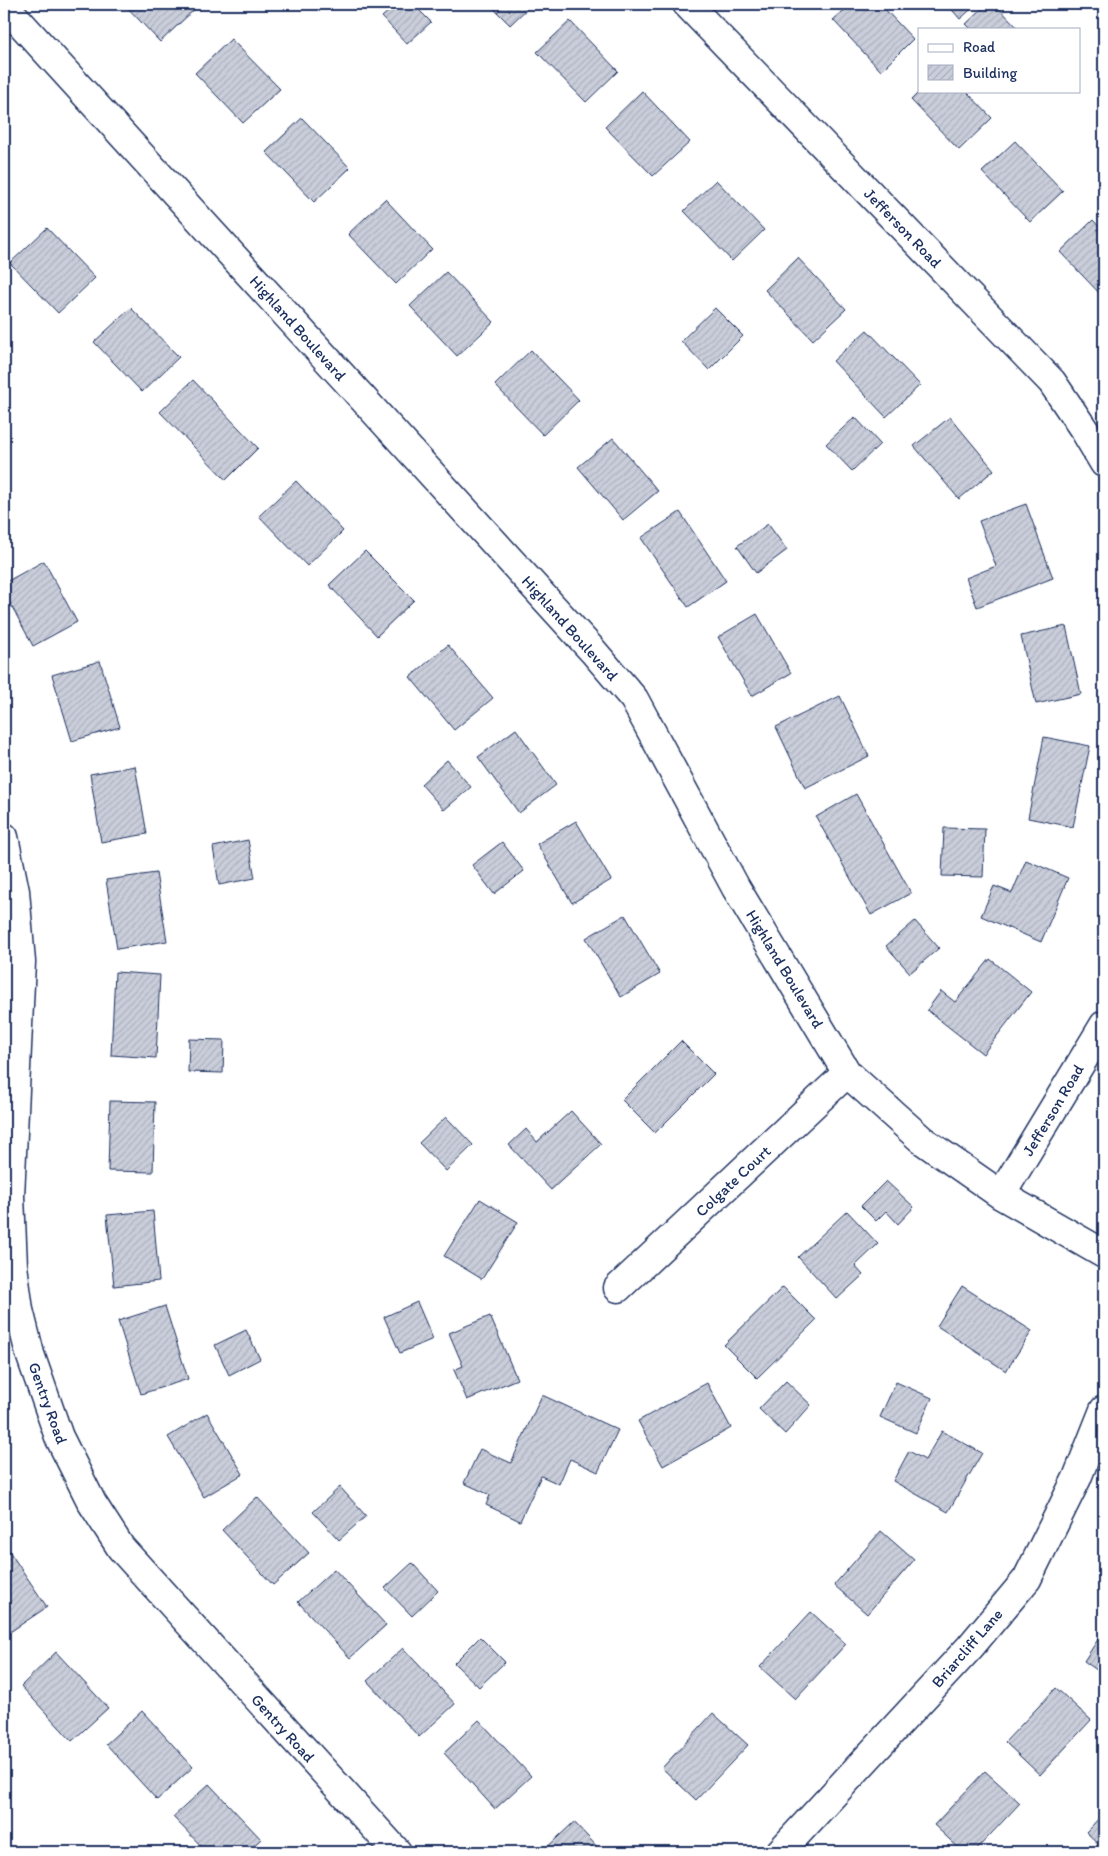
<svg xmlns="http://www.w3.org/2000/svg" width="1108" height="1856" viewBox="0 0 1108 1856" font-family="Itim,sans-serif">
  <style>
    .building { fill: url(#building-hatch); stroke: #1b2f5e }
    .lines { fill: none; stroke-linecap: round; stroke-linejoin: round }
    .minor-casing { stroke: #1b2f5e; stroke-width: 31 }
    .minor { stroke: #fff; stroke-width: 28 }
    .labels { text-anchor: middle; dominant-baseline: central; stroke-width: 4; stroke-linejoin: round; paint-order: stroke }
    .street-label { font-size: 16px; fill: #1b2f5e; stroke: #fff }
  </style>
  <defs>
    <pattern id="building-hatch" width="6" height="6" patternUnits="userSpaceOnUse" patternTransform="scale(1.25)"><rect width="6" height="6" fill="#caceda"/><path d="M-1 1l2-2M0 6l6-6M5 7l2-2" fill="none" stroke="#adb1be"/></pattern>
  </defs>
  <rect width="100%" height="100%" fill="#fff"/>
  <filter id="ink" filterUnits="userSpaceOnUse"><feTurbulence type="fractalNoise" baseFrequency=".02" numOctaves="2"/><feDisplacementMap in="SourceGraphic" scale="10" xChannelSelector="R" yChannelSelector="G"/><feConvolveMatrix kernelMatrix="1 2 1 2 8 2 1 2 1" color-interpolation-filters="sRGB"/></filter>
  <g filter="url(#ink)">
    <path class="building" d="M124,4H194L197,7L160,42Z
      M397,4H413L431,22L407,44L382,17Z
      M489,4H532L510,25Z
      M851,4H880L913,39L881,71L833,20Z
      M947,4H977L960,19Z
      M987,4H995L1018,28L971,29L966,24Z
      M570,21L618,71L586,102L537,52Z
      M231,39L280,89L243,123L195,73Z
      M642,91L690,142L653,176L605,127Z
      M920,91H966L992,118L959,150L911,100Z
      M302,118L350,168L314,202L266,152Z
      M1015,141L1063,191L1030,222L982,172Z
      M716,180L764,230L732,261L684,211Z
      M385,199L432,249L396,284L348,234Z
      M1093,220L1104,232V298L1060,252Z
      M47,228L95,278L58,313L10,263Z
      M798,258L846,309L813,340L765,290Z
      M446,272L494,322L457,356L410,306Z
      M131,308L179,357L142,392L94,342Z
      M715,308L743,336L709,370L681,341Z
      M867,330L920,385L886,417L833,361Z
      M531,350L579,400L543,435L495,385Z
      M193,380L258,448L226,480L160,412Z
      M855,417L880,444L852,471L826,444Z
      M950,417L994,470L959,499L914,446Z
      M613,438L658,491L623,520L578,467Z
      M296,481L343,531L307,566L259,516Z
      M1026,504L1053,578L977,607L966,578L996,566L979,521Z
      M680,512L726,581L688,607L641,538Z
      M768,524L787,550L756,573L737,546Z
      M365,551L414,600L377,636L329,585Z
      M44,561L77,622L33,646L4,592V583Z
      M757,614L791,673L752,696L718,637Z
      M1066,626L1081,694L1036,704L1021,636Z
      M448,645L493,698L454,730L410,677Z
      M100,661L120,727L72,741L52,675Z
      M840,696L869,756L805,788L776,727Z
      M516,729L556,785L519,813L478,757Z
      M1044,737L1090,746L1073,827L1028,818Z
      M447,760L471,787L444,810L421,784Z
      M135,766L147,834L101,842L90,774Z
      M856,794L911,893L871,915L816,817Z
      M576,821L611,880L572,903L537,844Z
      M944,828L985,829L983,877L942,876Z
      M248,840L255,878L219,885L213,847Z
      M502,842L524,871L494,894L472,865Z
      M1026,860L1068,878L1041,942L981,916L994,886L1012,893Z
      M156,873L167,941L117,949L106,880Z
      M625,915L660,974L621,997L586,938Z
      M915,921L939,948L910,973L886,946Z
      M990,959L1031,992L983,1054L927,1010L941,991L955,1002Z
      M115,972L160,975L156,1058L111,1055Z
      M189,1039L224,1040L223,1073L188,1072Z
      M681,1041L714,1074L655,1133L622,1100Z
      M110,1101L155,1102L153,1172L108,1171Z
      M571,1111L601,1144L551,1190L509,1145L526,1129L537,1142Z
      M446,1117L473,1145L446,1171L419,1143Z
      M886,1181L914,1207L898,1224L886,1211L876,1221L861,1206Z
      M480,1199L518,1222L482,1279L444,1256Z
      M153,1211L159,1281L114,1286L107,1215Z
      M847,1211L878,1244L855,1266L863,1275L837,1299L798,1257Z
      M962,1286L1032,1331L1006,1371L937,1326Z
      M783,1287L816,1320L757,1378L724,1345Z
      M417,1302L433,1339L400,1353L384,1317Z
      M165,1306L188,1379L141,1394L118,1321Z
      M490,1316L517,1379L467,1400L454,1370L463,1366L449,1333Z
      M246,1330L260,1359L229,1375L215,1345Z
      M786,1381L811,1405L785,1434L759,1409Z
      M896,1382L932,1398L916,1433L880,1417Z
      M707,1383L731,1428L663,1466L638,1421Z
      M542,1395L618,1430L598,1472L570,1459L559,1484L541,1476L520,1521L486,1505L490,1495L464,1483L480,1449L511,1463Z
      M207,1413L243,1474L204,1497L168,1437Z
      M942,1431L982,1453L948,1512L893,1481L909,1451L925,1460Z
      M340,1487L366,1516L339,1540L313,1512Z
      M257,1497L309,1553L273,1585L222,1530Z
      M881,1531L914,1560L867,1614L834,1585Z
      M7,1548L47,1607L10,1632L4,1623V1551Z
      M412,1563L438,1591L412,1616L385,1588Z
      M334,1569L386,1625L350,1658L298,1602Z
      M811,1612L846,1644L795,1699L760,1667Z
      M1104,1630V1675L1084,1661Z
      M480,1637L505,1662L479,1687L454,1663Z
      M403,1648L455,1704L419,1737L367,1681Z
      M56,1652L108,1708L72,1741L21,1686Z
      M1056,1688L1091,1720L1040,1775L1005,1742Z
      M142,1711L193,1767L157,1800L106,1744Z
      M713,1713L748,1745L696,1800L662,1768Z
      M479,1720L531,1776L495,1809L444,1753Z
      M985,1771L1020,1803L974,1852H963L934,1825Z
      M209,1784L261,1839L247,1852H207L173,1817Z
      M1104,1813V1849L1086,1832Z
      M574,1822L602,1852H542Z"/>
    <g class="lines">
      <defs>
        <path id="minor" d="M687,4L1052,382L1085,431L1104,463
          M4,5L593,651L634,699L736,888L847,1073L922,1140L1001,1195L1104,1254
          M4,837L15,891L21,962L10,1196L13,1266L19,1310L30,1354L59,1437L92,1503L121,1548L397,1852
          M1001,1195L1104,1025
          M618,1288L847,1073
          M780,1852L970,1647L1027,1579L1077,1478L1104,1410"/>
      </defs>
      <use href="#minor" class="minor-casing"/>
      <use href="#minor" class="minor"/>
    </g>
  </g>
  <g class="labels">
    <g class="street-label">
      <text transform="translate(903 228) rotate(46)">Jefferson Road</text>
      <text transform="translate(298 328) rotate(48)">Highland Boulevard</text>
      <text transform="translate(570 628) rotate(48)">Highland Boulevard</text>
      <text transform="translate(785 969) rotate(59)">Highland Boulevard</text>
      <text transform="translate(1053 1110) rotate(-59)">Jefferson Road</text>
      <text transform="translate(733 1181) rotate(-43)">Colgate Court</text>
      <text transform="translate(48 1403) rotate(70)">Gentry Road</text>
      <text transform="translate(967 1648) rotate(-49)">Briarcliff Lane</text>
      <text transform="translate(283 1728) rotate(48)">Gentry Road</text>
    </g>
  </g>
  <rect width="1108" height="1856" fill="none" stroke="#fff" stroke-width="20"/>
  <rect x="10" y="10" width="1088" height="1836" fill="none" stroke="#1b2f5e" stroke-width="2" filter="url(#ink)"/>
  <rect x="918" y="28" width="162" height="65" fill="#ffffff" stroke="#a4acbf"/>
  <rect x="928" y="44" width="25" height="8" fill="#ffffff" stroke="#a4acbf"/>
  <text x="963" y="52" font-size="15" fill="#1b2f5e">Road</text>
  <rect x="928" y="65" width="25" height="15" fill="url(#building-hatch)" stroke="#a4acbf"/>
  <text x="963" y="78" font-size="15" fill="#1b2f5e">Building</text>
</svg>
